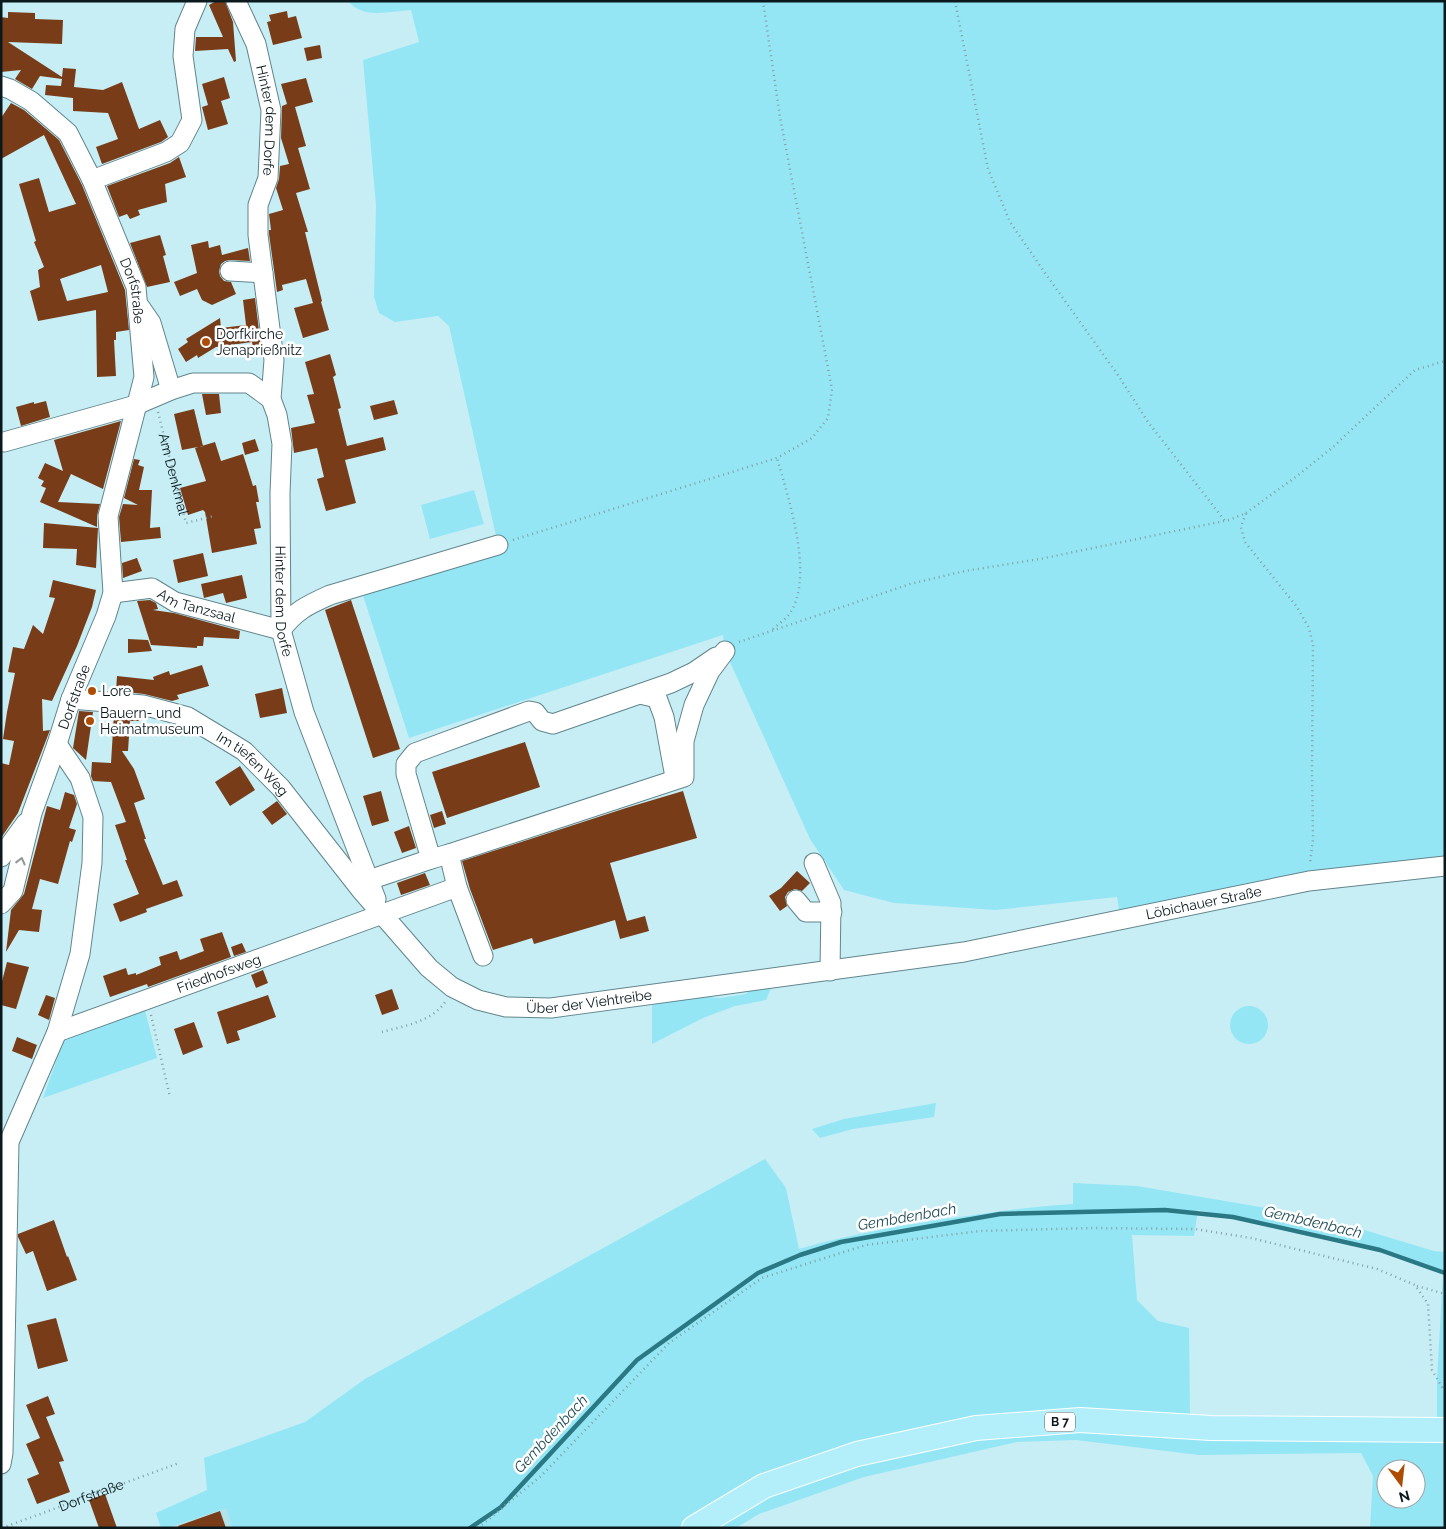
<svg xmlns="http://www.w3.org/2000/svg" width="1446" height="1529" viewBox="0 0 1446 1529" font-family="Raleway,sans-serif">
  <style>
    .built { fill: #b3e2eb }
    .green { fill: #95e6f5; fill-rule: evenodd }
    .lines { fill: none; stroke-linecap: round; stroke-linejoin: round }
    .stream { stroke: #297884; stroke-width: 4.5 }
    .building { fill: #793c19; fill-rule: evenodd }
    .minor-casing { stroke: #61858c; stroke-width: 21 }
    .major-casing { stroke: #fff; stroke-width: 26 }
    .path { stroke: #819fa5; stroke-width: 2.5; stroke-dasharray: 1 4; stroke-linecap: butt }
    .minor { stroke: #fff; stroke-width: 19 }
    .major { stroke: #b3effa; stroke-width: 24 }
    .oneway { stroke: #919899 }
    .poi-dot { fill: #ad4d04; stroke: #fff; stroke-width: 2 }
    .labels { text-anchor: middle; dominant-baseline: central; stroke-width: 5; stroke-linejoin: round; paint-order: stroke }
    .shield { fill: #fff; stroke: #545e60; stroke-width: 1 }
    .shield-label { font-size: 12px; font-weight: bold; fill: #0b191c }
    .street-label { font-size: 14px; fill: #0b191c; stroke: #fff }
    .poi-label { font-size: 14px; fill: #0b191c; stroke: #fff; text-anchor: start }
    .water-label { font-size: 15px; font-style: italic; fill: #214e56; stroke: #fff }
  </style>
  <rect width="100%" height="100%" fill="#c7eef5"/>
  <path class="built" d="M226,1507L232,1528H167Z"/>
  <path class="green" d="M348,1H1445V866L1121,921L1117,897L996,910L894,903L844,890L810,839L725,651L723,635L409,738L360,586L498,545L449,326L438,316L395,322L379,313L374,297L376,205L363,60L419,42L411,10C389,11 364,20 348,1Z
    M474,490L484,524L430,539L421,505Z
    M773,984L766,1000L735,1006L703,1018L652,1044V1005L697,996L720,998L746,994L755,986Z
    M1230 1025a19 19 0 1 1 38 0a19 19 0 1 1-38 0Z
    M145,1010L157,1058L43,1098L64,1039Z
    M936,1103L934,1117L853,1129L820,1138L812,1129L844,1119Z
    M765,1159L786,1188L799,1249C854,1233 910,1224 967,1216C1002,1211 1037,1206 1073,1204V1183L1137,1186L1290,1212L1351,1226L1434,1251L1445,1252V1528H1370L1373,1476L1361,1453L1199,1455L1076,1440L1017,1442L864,1477L759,1514L736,1528H708C811,1458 957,1431 1079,1427L1386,1436L1385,1430L1437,1431V1379L1443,1273L1380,1250L1198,1210L1194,1236L1132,1235L1137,1300L1158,1321L1189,1328L1190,1415C1140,1413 1089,1410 1038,1414C981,1419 925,1428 870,1443C822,1455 774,1471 731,1496C717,1504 703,1513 690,1522L694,1528H232L226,1508L167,1528H161L156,1513L207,1490L204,1458L305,1422L365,1379ZM1386,1469H1416V1499H1386Z"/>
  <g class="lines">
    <path class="stream" d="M470,1528L501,1507L637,1360L758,1273L800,1255L841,1242L1000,1214L1165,1210L1233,1217L1380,1250L1445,1273"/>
  </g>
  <path class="building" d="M216,1H225L233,22L236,61L234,62L228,49L195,51L196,37H223L209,5Z
    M287,11L288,18L296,16L302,38L273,45L267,22L271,21L269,15Z
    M8,12L35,13V19L63,20L62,44L8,42L62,77L63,68L76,69L74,87L103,90L122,82L139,129L160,120L168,137L161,142L102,164L96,147L118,139L108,113L73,111V98L45,95L46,85L61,86L62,79L40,76L32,89L15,79L21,70L1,72V17L8,18Z
    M320,45L322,58L307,61L304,48Z
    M224,77L230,98L221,101L228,124L208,130L202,107L208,105L202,84Z
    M306,78L313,102L295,107L306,146L298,148L310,189L296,193L308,232H305L322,301L321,302L329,330L303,338L294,308L313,303L306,279L282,285L283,290L277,292L269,234V230H271L269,214L283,210L276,188L279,179L280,166L289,164L281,138L282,106L287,104L281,84Z
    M11,103L24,110L59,140L82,185L125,290L129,330L116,332V340H114L116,376L97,377L96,310L38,321L30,291L40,287L38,270L44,267L34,242L36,241L19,184L39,178L49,212L76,204L44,135L1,159V118ZM101,265L108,292L67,301L60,279Z
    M179,157L186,177L165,184L167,202L138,210L140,215L130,219L127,214L119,217L107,186L170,163Z
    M160,235L166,255L163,256L170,282L147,287L130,243Z
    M208,241L209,248L220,245L222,255L248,248L250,261L230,260L225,261L221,264L219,271L220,276L224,281L231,282L236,294L212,305L202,300L197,289L180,296L174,282L197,273L191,245Z
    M255,298L261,347L253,348L252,342L216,347L198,358L197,355L186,362L178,349L188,342L186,339L220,318L221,328L246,325L243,300Z
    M330,354L336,375L333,377L341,408L338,409L347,446L383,437L386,450L345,460L356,503L326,511L317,479L324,477L317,448L294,453L291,428L315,423L307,395L314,394L305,362Z
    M202,394H219L221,413L206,415Z
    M394,400L398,414L374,420L370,406Z
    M46,401L50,417L21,426L16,407L34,402V404Z
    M194,409L203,446L182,450L174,414Z
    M121,421L103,489L71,474L58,502L100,504L97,516V527L40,502L46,488L41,486L44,481L38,478L45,463L63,471L54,440Z
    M255,439L259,451L245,455L242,443Z
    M215,442L221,461L243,454L253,486L256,485L259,502H256L261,528L254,529L257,544L212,553L205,512L203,510L188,515L180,488L206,481L195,448Z
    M134,459L140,460L138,465L144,467L139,490H152L150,528L160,527L161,538L121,542L119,517L123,504L138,505L124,498Z
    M44,523L98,528L96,568L76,565L77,549L43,548Z
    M203,553L208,576L178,583L173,560Z
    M137,558L142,571L123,578L122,563Z
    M242,575L247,598L226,603L223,593L204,598L201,584Z
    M53,580L96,590L92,607L77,646L52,701L42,699L43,731L50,730L18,813L1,838V763L9,765L14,741L3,739L7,712L15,673L8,672L13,647L24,649L33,625L43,634L55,598L49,597Z
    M150,600L156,603L158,609L153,610L174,613L240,631L239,639L204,637L203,646H197V648L151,645L137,601Z
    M351,600L400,749L373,758L325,610Z
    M128,639L148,640L152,651L128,653Z
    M202,665L209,686L177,695L179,699L172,701L144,694L116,691L117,676L154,680L153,677L169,671L170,675Z
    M282,688L287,713L260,718L255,694Z
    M79,711L93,712L86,760L73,748Z
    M114,714L140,716L139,721H130L128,751H122L134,769L145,799L134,803L146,839H144L163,885L177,880L183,896L146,909L147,912L120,922L113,904L139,894L125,860H127L115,825L126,822L111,782L93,781L91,776L92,762L111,763Z
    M525,742L540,787L447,818L432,772Z
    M240,766L255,790L230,806L215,782Z
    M381,791L389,821L372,826L363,796Z
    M683,791L697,838L610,863L627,921L645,916L649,931L620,939L615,920L534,944L532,938L493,950L470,889L462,861L626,808Z
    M65,792L74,795L77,804L69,828L76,830L72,842L70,841L58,884L40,879L32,909L42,910L39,932L19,930L6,952L11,910L24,894L47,806L60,810Z
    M277,801L287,814L272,825L262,812Z
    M442,811L446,824L434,828L430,815Z
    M409,826L416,848L402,853L394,832Z
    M797,871L810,883L802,891L795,889L788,892L785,897L787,906L780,911L769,896L781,888Z
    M425,873L430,885L401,895L397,883Z
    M222,932L231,957L148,987L147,984L110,997L103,976L126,968L128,975L136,973V975L161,965L159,957L177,951L180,960L204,951L200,939Z
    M242,943L246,952L234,956L231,947Z
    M7,962L29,967L16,1009L1,1005V985Z
    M263,970L268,983L256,988L251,975Z
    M392,989L399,1009L382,1015L375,995Z
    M46,995L55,998L49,1020L38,1015Z
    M268,995L276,1017L237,1031L240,1040L227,1044L217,1012Z
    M194,1022L203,1047L183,1055L174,1029Z
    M17,1037L37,1045L32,1059L12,1051Z
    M54,1220L67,1257L68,1256L77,1280L47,1291L33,1251L26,1254L18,1237V1234Z
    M56,1318L68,1361L38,1369L27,1325Z
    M48,1396L55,1414L46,1417L64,1461L59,1462L70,1492L37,1504L27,1479L39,1474L26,1444L40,1438L26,1405Z
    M105,1494L117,1528H99L89,1500Z
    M220,1511L226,1528H179L178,1526Z"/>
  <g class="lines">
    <defs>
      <g id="minor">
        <path id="s3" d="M236,1L256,44L271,110L268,178L258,205V235L274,360L271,399L277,415L282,444L280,493L281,630L304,712L376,899"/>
        <path id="s4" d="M1,86L10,89L31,101L68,133L92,180L136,287L144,377L108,516L113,593L106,616L71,699L57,744L32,813L13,891L1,904"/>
        <path d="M92,180L166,152L180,143L192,120L183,56L185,29L197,1"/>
        <path d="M230,271L263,273"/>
        <path d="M140,307L151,323L171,390"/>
        <path d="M4,442L136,405L171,390L193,383H249L271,399"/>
        <path id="s5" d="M113,593L152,588L175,602L281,630"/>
        <path d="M281,630C296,610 308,605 330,595L498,545"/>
        <path d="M640,694L657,698L664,717L675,777"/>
        <path id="s6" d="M71,699L143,705L188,717L244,751L281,788L361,890L429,968L452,987L478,1000L506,1007L551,1008L964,952L1309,881L1445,866"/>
        <path d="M449,854L431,859L406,774V764L415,753L529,711L535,712L542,721L553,724L671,683L694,672L716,657"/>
        <path d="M1,857L26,823"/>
        <path d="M814,863L831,903L830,971"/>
        <path d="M369,880L431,859"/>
        <path d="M796,900L806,912H832"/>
        <path d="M483,956L457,887L449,854L684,777V741L694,705L710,671L725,651"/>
        <path id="s7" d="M57,1032L457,887"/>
        <path d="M1,1464L3,1453L9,1142L57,1032L80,954L92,863L93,817L80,778L57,744"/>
      </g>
      <path id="major" d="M694,1528L764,1486L857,1454L976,1428L1080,1420L1211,1428L1445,1430"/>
    </defs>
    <use href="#minor" class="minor-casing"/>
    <use href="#major" class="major-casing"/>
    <g class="path">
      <path d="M955,1L988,169L1010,222L1045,273L1120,378L1148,422L1225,521"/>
      <path id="s1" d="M158,412L186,523L214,516"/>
      <path d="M1246,513L1297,476L1333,447L1415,370L1445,361"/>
      <path d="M513,540L777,458L812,438L828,418L832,389L780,117L763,1"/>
      <path d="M773,629C777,625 783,621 787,617C817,582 788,497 777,458"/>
      <path d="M739,642L910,584L965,571L1040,559L1229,520L1246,513L1241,527L1245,542L1297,607L1309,628L1313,645L1312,769L1313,839L1310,864"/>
      <path d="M151,1015L170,1097"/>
      <path d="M382,1032C403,1026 432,1022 445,1002"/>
      <path d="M1417,1286L1445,1294"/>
      <path id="s2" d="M2,1528L179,1463"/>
      <path d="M478,1528L541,1476L669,1343L762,1278L866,1245L980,1231L1092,1228L1195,1229L1251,1238L1377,1269L1415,1285L1428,1304L1432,1370L1442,1387L1445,1389"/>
    </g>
    <use href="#minor" class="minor"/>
    <use href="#major" class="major"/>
  </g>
  <defs><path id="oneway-chevron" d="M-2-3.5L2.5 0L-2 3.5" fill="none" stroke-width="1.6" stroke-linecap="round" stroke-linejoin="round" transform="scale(1.25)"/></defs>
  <use class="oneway" href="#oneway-chevron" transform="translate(21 861) rotate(-76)"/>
  <g class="poi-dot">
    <circle cx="206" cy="342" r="5"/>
    <circle cx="92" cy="691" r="5"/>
    <circle cx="90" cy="721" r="5"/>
  </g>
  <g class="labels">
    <rect class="shield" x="1045" y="1412.5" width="30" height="19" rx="4"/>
    <g class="shield-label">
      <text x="1060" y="1422">B 7</text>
    </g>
    <g class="street-label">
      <text stroke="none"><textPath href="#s3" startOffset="125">Hinter dem Dorfe</textPath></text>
      <text stroke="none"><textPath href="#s4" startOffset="254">Dorfstraße</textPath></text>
      <text stroke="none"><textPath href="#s1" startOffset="64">Am Denkmal</textPath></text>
      <text stroke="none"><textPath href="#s3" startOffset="611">Hinter dem Dorfe</textPath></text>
      <text stroke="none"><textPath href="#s5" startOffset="88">Am Tanzsaal</textPath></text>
      <text transform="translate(74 697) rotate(-70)">Dorfstraße</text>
      <text stroke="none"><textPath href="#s6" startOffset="199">Im tiefen Weg</textPath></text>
      <text stroke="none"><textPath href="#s6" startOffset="1264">Löbichauer Straße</textPath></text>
      <text stroke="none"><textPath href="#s7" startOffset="172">Friedhofsweg</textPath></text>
      <text stroke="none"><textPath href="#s6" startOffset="641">Über der Viehtreibe</textPath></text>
      <text stroke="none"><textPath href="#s2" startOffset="95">Dorfstraße</textPath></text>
    </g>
    <g class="poi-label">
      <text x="216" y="334">Dorfkirche<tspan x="216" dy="16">Jenaprießnitz</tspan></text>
      <text x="102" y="691">Lore</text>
      <text x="100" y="713">Bauern- und<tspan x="100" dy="16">Heimatmuseum</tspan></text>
    </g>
    <g class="water-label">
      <text transform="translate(907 1217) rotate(-10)">Gembdenbach</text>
      <text transform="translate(1313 1222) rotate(13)">Gembdenbach</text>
      <text transform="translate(551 1434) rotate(-47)">Gembdenbach</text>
    </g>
  </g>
  <rect width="1446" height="1529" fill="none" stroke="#0b191c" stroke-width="5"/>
  <g transform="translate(1401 1484) rotate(165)"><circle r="24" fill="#ffffff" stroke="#9da3a4"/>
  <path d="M0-4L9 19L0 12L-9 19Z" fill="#ad4d04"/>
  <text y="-8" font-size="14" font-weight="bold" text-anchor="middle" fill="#0b191c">N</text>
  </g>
</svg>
